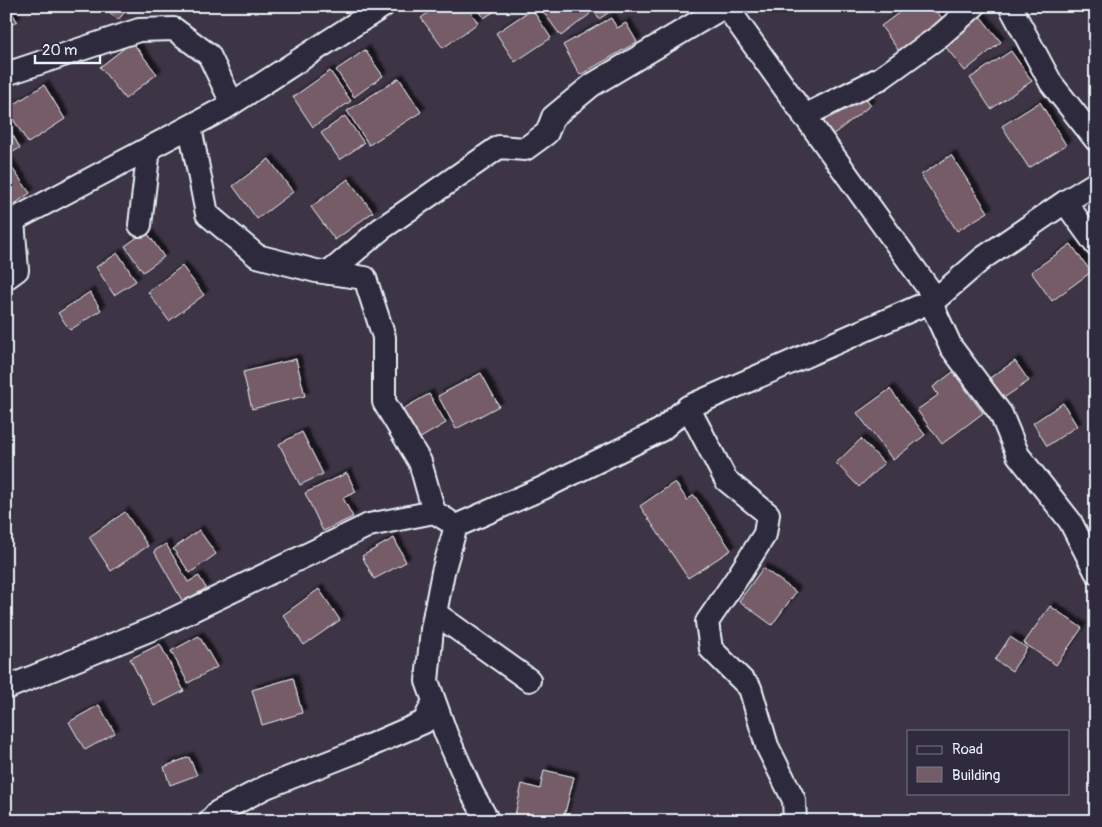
<svg xmlns="http://www.w3.org/2000/svg" width="1102" height="827" viewBox="0 0 1102 827" font-family="Pangolin,sans-serif">
  <style>
    .building { fill: #745c66; stroke: #e8f1f8; filter: url(#shadow) }
    .lines { fill: none; stroke-linecap: round; stroke-linejoin: round }
    .minor-casing { stroke: #e8f1f8; stroke-width: 26 }
    .minor { stroke: #2f2a3d; stroke-width: 22 }
  </style>
  <defs>
    <filter id="shadow"><feDropShadow dx="4.5" dy="-4.5" stdDeviation="1" flood-color="#0009"/></filter>
  </defs>
  <rect width="100%" height="100%" fill="#3d3445"/>
  <filter id="ink" filterUnits="userSpaceOnUse"><feTurbulence type="fractalNoise" baseFrequency=".02" numOctaves="2"/><feDisplacementMap in="SourceGraphic" scale="10" xChannelSelector="R" yChannelSelector="G"/><feConvolveMatrix kernelMatrix="1 2 1 2 8 2 1 2 1" color-interpolation-filters="sRGB"/></filter>
  <g filter="url(#ink)">
    <path class="building" d="M6,6H8L17,21L6,28Z
      M103,6H130L118,20Z
      M437,6H467L478,23L443,48L421,18Z
      M476,6H503L484,18Z
      M539,6H585L590,14L561,36Z
      M591,6H618L599,19Z
      M908,6H933L945,22L901,54L881,26Z
      M532,9L551,38L515,62L496,33Z
      M980,16L1001,42L965,71L944,45Z
      M611,18L617,28L626,23L637,42L580,75L563,45Z
      M132,42L157,74L125,99L100,67Z
      M365,50L383,76L354,97L336,70Z
      M1011,51L1032,81L991,109L970,78Z
      M330,71L351,101L313,127L293,97Z
      M399,78L421,112L369,145L347,111Z
      M44,85L65,119L28,143L7,109Z
      M859,89L871,105L831,136L819,120Z
      M1040,102L1066,145L1029,168L1002,126Z
      M345,116L364,143L340,160L321,133Z
      M6,123L20,148L6,156Z
      M951,155L988,212L957,231L921,175Z
      M269,159L293,192L257,219L233,186Z
      M7,161L30,193L9,208L6,204Z
      M348,179L373,212L335,240L311,207Z
      M146,231L164,257L143,272L125,246Z
      M1071,244L1091,272L1052,301L1031,272Z
      M118,253L136,281L114,295L96,267Z
      M182,266L204,295L169,321L148,292Z
      M90,292L101,310L70,330L58,313Z
      M296,359L305,396L252,409L243,372Z
      M1015,361L1029,381L996,403L982,383Z
      M953,372L983,413L942,444L917,410L938,395L933,387Z
      M481,373L499,406L456,429L438,396Z
      M890,389L925,435L893,460L857,413Z
      M429,394L446,423L412,443L394,414Z
      M1063,403L1077,426L1047,446L1033,423Z
      M302,432L323,474L300,485L279,444Z
      M861,439L884,463L859,487L836,463Z
      M347,473L356,492L343,498L353,517L323,531L305,493Z
      M675,482L687,500L694,495L731,550L688,578L640,506Z
      M125,512L148,546L111,571L89,537Z
      M199,530L216,554L190,573L173,549Z
      M394,538L406,562L374,579L362,556Z
      M166,544L188,582L199,576L206,588L183,602L154,551Z
      M763,568L796,592L772,625L739,601Z
      M319,589L340,620L304,645L283,615Z
      M1050,606L1082,628L1056,665L1024,643Z
      M1096,616V629L1090,621Z
      M199,636L217,667L188,683L171,651Z
      M1010,637L1027,648L1012,671L995,660Z
      M160,644L184,691L154,706L130,659Z
      M293,678L302,713L262,725L252,690Z
      M99,705L115,733L85,750L69,722Z
      M189,757L197,775L170,785L164,767Z
      M544,770L574,777L563,821H541L515,815L522,784L540,789Z"/>
    <g class="lines">
      <defs>
        <path id="minor" d="M726,6L936,299
          M1010,6L1051,83L1096,140
          M6,74L139,30L174,29L209,55L232,103
          M804,116L881,78L941,35L974,6
          M190,127L207,214L257,256L316,271L365,278L384,337V402L420,462L434,512
          M1065,202L1096,245
          M6,224L225,108L383,6
          M140,225L149,148
          M329,273L381,229L499,147L525,149L547,133L553,117L592,85L725,6
          M6,278L17,270L13,220
          M930,301L951,347L1001,414L1018,455L1070,521L1096,572
          M688,407L726,480L768,514L765,534L739,575L707,622L711,649L750,688L767,746L794,800L795,821
          M435,613L529,680
          M6,688L159,626L369,525L434,512L447,520
          M210,821L218,812L266,787L355,752L424,722L434,701
          M488,821L472,793L446,734L427,681L432,629L443,572L456,526L543,488L661,430L688,407L936,299L983,258L1065,202L1096,183"/>
      </defs>
      <use href="#minor" class="minor-casing"/>
      <use href="#minor" class="minor"/>
    </g>
  </g>
  <rect width="1102" height="827" fill="none" stroke="#2f2a3d" stroke-width="25"/>
  <rect x="12" y="12" width="1077" height="802" fill="none" stroke="#e8f1f8" stroke-width="2" filter="url(#ink)"/>
  <rect x="907" y="730" width="162" height="65" fill="#2f2a3d" stroke="#797a88"/>
  <rect x="917" y="746" width="25" height="8" fill="#2f2a3d" stroke="#797a88"/>
  <text x="952" y="754" font-size="15" fill="#e8f1f8">Road</text>
  <rect x="917" y="767" width="25" height="15" fill="#745c66" stroke="#797a88"/>
  <text x="952" y="780" font-size="15" fill="#e8f1f8">Building</text>
  <path d="M35 55v8h65v-8" fill="none" stroke="#e8f1f8" stroke-width="2.5"/>
  <text x="42" y="55" font-size="15" fill="#e8f1f8" stroke="#2f2a3d" stroke-width="4" paint-order="stroke">20 m</text>
</svg>
